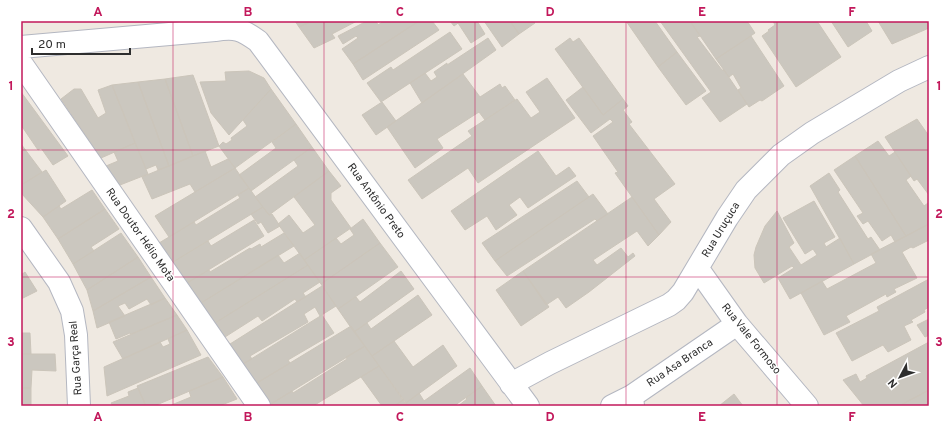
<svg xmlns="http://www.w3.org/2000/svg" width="950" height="427" viewBox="0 0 950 427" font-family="Overpass,sans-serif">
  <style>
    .building { fill: #cbc7bf; stroke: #cbc5ba }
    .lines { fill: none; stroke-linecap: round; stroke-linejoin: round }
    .minor-casing { stroke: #b4b7c1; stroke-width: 24 }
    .minor { stroke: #fff; stroke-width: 22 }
    .grid { fill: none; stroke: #c2185b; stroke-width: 1; stroke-opacity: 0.55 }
    .labels { text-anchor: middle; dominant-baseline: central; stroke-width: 3; stroke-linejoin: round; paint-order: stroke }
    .street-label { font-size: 11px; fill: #2e2e2e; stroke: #fff }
    .neatline { fill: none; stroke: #c2185b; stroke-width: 1.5 }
    .grid-label { font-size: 13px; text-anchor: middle; font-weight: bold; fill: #c2185b }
  </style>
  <rect width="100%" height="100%" fill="#efe9e1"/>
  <path class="building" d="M295,21H312L299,27Z
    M312,21H357L332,34L335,38L314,48L299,27Z
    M367,21H376L378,25L384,21H419L353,64L342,49L358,38L356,36L343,44L338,36Z
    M419,21H432L439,30L363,80L353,64Z
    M450,21H461L454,26Z
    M461,21H477L485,34L471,43L458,23Z
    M484,21H510L519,34L502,47Z
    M510,21H533L535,23L519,34Z
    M626,21H655L677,52L658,67Z
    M660,21H690L700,36L697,37L722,70H724L747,104L720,122L702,98L711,92Z
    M690,21H747L755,33L716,59Z
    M773,21H817L841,57L796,87L762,36L769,31L768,30L775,25Z
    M831,21H866L872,31L848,47Z
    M878,21H929V28L892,44Z
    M450,32L462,49L381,102L367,83L391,67L393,70Z
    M751,36L784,86L762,101L760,100L749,107L738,90L741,88L733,74L729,77L716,59Z
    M488,38L496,50L422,103L410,83L425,73L431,81L437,77L434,72L447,63V65Z
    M570,38L573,42L579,38L623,99L603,115L555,49Z
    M677,52L706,91L686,105L658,67Z
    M249,71L264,78L271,89L229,135L211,113L200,82L226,81L225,72Z
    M463,74L480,97L500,84L502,88L505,86L515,100L485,120L479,112L437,139L443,148L415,168L387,127Z
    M193,75L219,146L193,156L165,79Z
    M547,78L575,118L478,183L468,168L422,199L408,180L472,136L468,131L517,99L531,118L540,112L526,92Z
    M165,79L193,156L169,166L138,82Z
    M138,82L169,166L158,170L156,165L146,169L112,85Z
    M112,85L135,143L101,158L61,99L74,89H81L98,118L106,113L98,90Z
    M583,87L603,115L623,99L628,106L623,110L632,122L629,124L675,184L654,199L671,222L659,235L615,173L618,172L593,136L613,122L610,119L591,133L566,100Z
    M271,89L296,124L235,168L219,146L223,142L226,144L232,140L231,138L247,126L243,120Z
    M21,92L68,156L53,165L41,148L38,150L21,125Z
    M382,102L396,121L376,135L362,115Z
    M917,119L929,136V195L917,179L914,181L885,137Z
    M296,124L312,147L251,191L239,175L276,148L272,142Z
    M878,141L889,156L895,152L911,176L906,180L924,206L928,203L929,205V224L906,236L855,156Z
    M135,143L148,174L120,185L106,166L118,161L114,152Z
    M21,144L42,172L23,184L21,181Z
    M312,147L329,171L269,215L255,197L298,166L294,160Z
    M205,151L211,167L228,159L235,168L195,192L190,184L152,199L142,177Z
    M538,151L556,176L569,167L576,176L528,208L520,197L509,205L517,215L496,230L487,216L465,230L451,211Z
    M855,156L906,236L895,242L891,235L882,241L868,221L863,224L857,216L863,213L834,170Z
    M235,168L249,188L169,237L155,216Z
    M46,170L66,201L43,217L21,193V185Z
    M329,171L341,186L331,193V200L351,228L304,260L278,224L289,215L303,233L315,225L294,197Z
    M829,173L840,190L838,192L868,239L871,237L880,250L854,264L810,186Z
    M577,181L589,197L495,261L482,243Z
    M249,188L263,207L173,262L159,243L194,222L196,225L240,198L238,195Z
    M92,190L105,209L58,239L43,217L59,206L61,209Z
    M593,194L608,214L597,221L595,219L507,276L495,261Z
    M632,197L659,235L648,246L637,231L593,260L597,265L621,248L628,257L633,253L635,256L589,292L566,308L558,297L546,305L523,271Z
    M814,201L835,237L824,243L826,247L840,238L854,264L790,299L778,278L794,268L792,266L764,283L755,268L754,255L756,247L765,226L777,211L794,243L789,247L801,265L817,255L813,249L805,254L783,218Z
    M263,207L269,215L272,214L280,226L268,233L261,222L258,224L251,214Z
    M105,209L119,229L91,247L94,251L73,264L58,239Z
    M363,219L380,243L321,284L304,260L336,238L341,244L354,235L350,229Z
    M254,220L264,236L187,283L173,262L208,241L211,246Z
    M929,224V240L913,248L911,247L902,252L917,278L894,289L896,292L887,297L886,294L846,316L850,322L824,335L801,293L822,281L827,289L876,263L871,254Z
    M121,233L138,257L87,290L73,264Z
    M284,233L294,246L201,303L187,283L209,270L210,272L250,248L251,249L260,244L261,247Z
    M380,243L398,267L338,309L321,284Z
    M300,253L308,265L215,323L201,303L278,255L284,263Z
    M138,257L151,277L93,311L87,290Z
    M308,265L320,282L303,293L306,297L297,302L295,299L262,321L258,316L225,337L215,323Z
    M401,271L414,289L354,332L338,309L356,297L360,302Z
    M523,271L549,307L521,326L496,290Z
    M25,272L37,291L21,299V275Z
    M151,277L165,298L151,305L147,299L129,309L125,303L118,306L125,316L97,328L93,311Z
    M929,279V307L924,310L925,312L911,320L913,322L904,326L911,340L888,352L883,345L852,361L836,333L879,311L877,307Z
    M322,286L336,306L320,316L315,307L304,314L308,322L250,356L252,359L243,364L230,344Z
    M418,295L432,315L372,356L354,332L367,323L371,329Z
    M165,298L177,315L131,334L130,333L116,339L109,322Z
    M177,315L187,330L123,359L113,342Z
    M322,315L334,333L288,360L290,363L257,383L243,364Z
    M929,319V335L925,337L917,325Z
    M351,326L365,346L271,404L257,383Z
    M187,330L201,355L107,396L104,367L160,342L163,347L170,344L168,339Z
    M21,333H30L31,354H21Z
    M394,341L413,367L443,345L457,366L406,403L372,356Z
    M929,342V390L899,406H864L843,380L856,374L860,382L867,378L866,376Z
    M365,346L379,366L313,406H272L271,404L292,391L293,393L347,359L346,357Z
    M21,354H55L56,371L32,370L31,388H21Z
    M208,357L223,377L154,406H146L137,386Z
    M379,366L403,400L394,406H382L361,377Z
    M470,368L482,386L454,406H407L406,403L419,393L424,401Z
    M223,377L237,399L219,406H169L191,397L189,391Z
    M482,386L496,406H458L467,399L466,398Z
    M21,388H31V406H21Z
    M138,388L146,406H113L111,403L129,396L128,392Z
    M929,390V406H899Z
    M734,394L743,406H719Z
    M403,400L407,406H394Z"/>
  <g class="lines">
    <defs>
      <path id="minor" d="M212,21L215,30C236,27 241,29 258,41L528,406
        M21,47L215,30
        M21,63L259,406
        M21,228L59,282L72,311L76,335L79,406
        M698,269L737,324L807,406
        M511,384L550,363L669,305L676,300L683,292L727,218L746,190L781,155L812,133L899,81L929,67
        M612,406L632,396
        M633,406L632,396L737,324"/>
    </defs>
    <use href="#minor" class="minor-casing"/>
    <use href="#minor" class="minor"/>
  </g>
  <path class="grid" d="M173,21V406M324,21V406M475,21V406M626,21V406M777,21V406M21,150H929M21,277H929"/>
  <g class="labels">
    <g class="street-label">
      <text transform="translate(376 201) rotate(54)">Rua Antônio Preto</text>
      <text transform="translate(721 230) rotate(-59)">Rua Uruçuca</text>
      <text transform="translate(140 235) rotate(55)">Rua Doutor Hélio Mota</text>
      <text transform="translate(751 339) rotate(51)">Rua Vale Formoso</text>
      <text transform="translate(76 358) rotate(-94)">Rua Garça Real</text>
      <text transform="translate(680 363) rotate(-34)">Rua Asa Branca</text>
    </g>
  </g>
  <rect width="950" height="427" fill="none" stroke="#ffffff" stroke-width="44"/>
  <g transform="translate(900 377) rotate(229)" stroke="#ffffff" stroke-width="3" paint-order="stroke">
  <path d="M0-3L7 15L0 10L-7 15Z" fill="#2e2e2e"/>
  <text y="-6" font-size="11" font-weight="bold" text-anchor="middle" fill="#2e2e2e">N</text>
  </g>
  <path d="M32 48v6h98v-6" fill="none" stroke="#2e2e2e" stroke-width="2"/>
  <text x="38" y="48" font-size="12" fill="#2e2e2e" stroke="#ffffff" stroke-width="3" paint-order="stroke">20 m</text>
  <rect x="22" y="22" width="906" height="383" class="neatline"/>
  <g class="grid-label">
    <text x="98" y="16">A</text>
    <text x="248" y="16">B</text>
    <text x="400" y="16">C</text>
    <text x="550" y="16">D</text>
    <text x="702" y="16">E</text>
    <text x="852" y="16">F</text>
    <text x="11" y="90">1</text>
    <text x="939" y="90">1</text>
    <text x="11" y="218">2</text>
    <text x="939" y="218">2</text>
    <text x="11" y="346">3</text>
    <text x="939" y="346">3</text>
    <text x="98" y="421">A</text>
    <text x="248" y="421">B</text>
    <text x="400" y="421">C</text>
    <text x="550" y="421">D</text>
    <text x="702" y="421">E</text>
    <text x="852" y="421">F</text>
  </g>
</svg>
